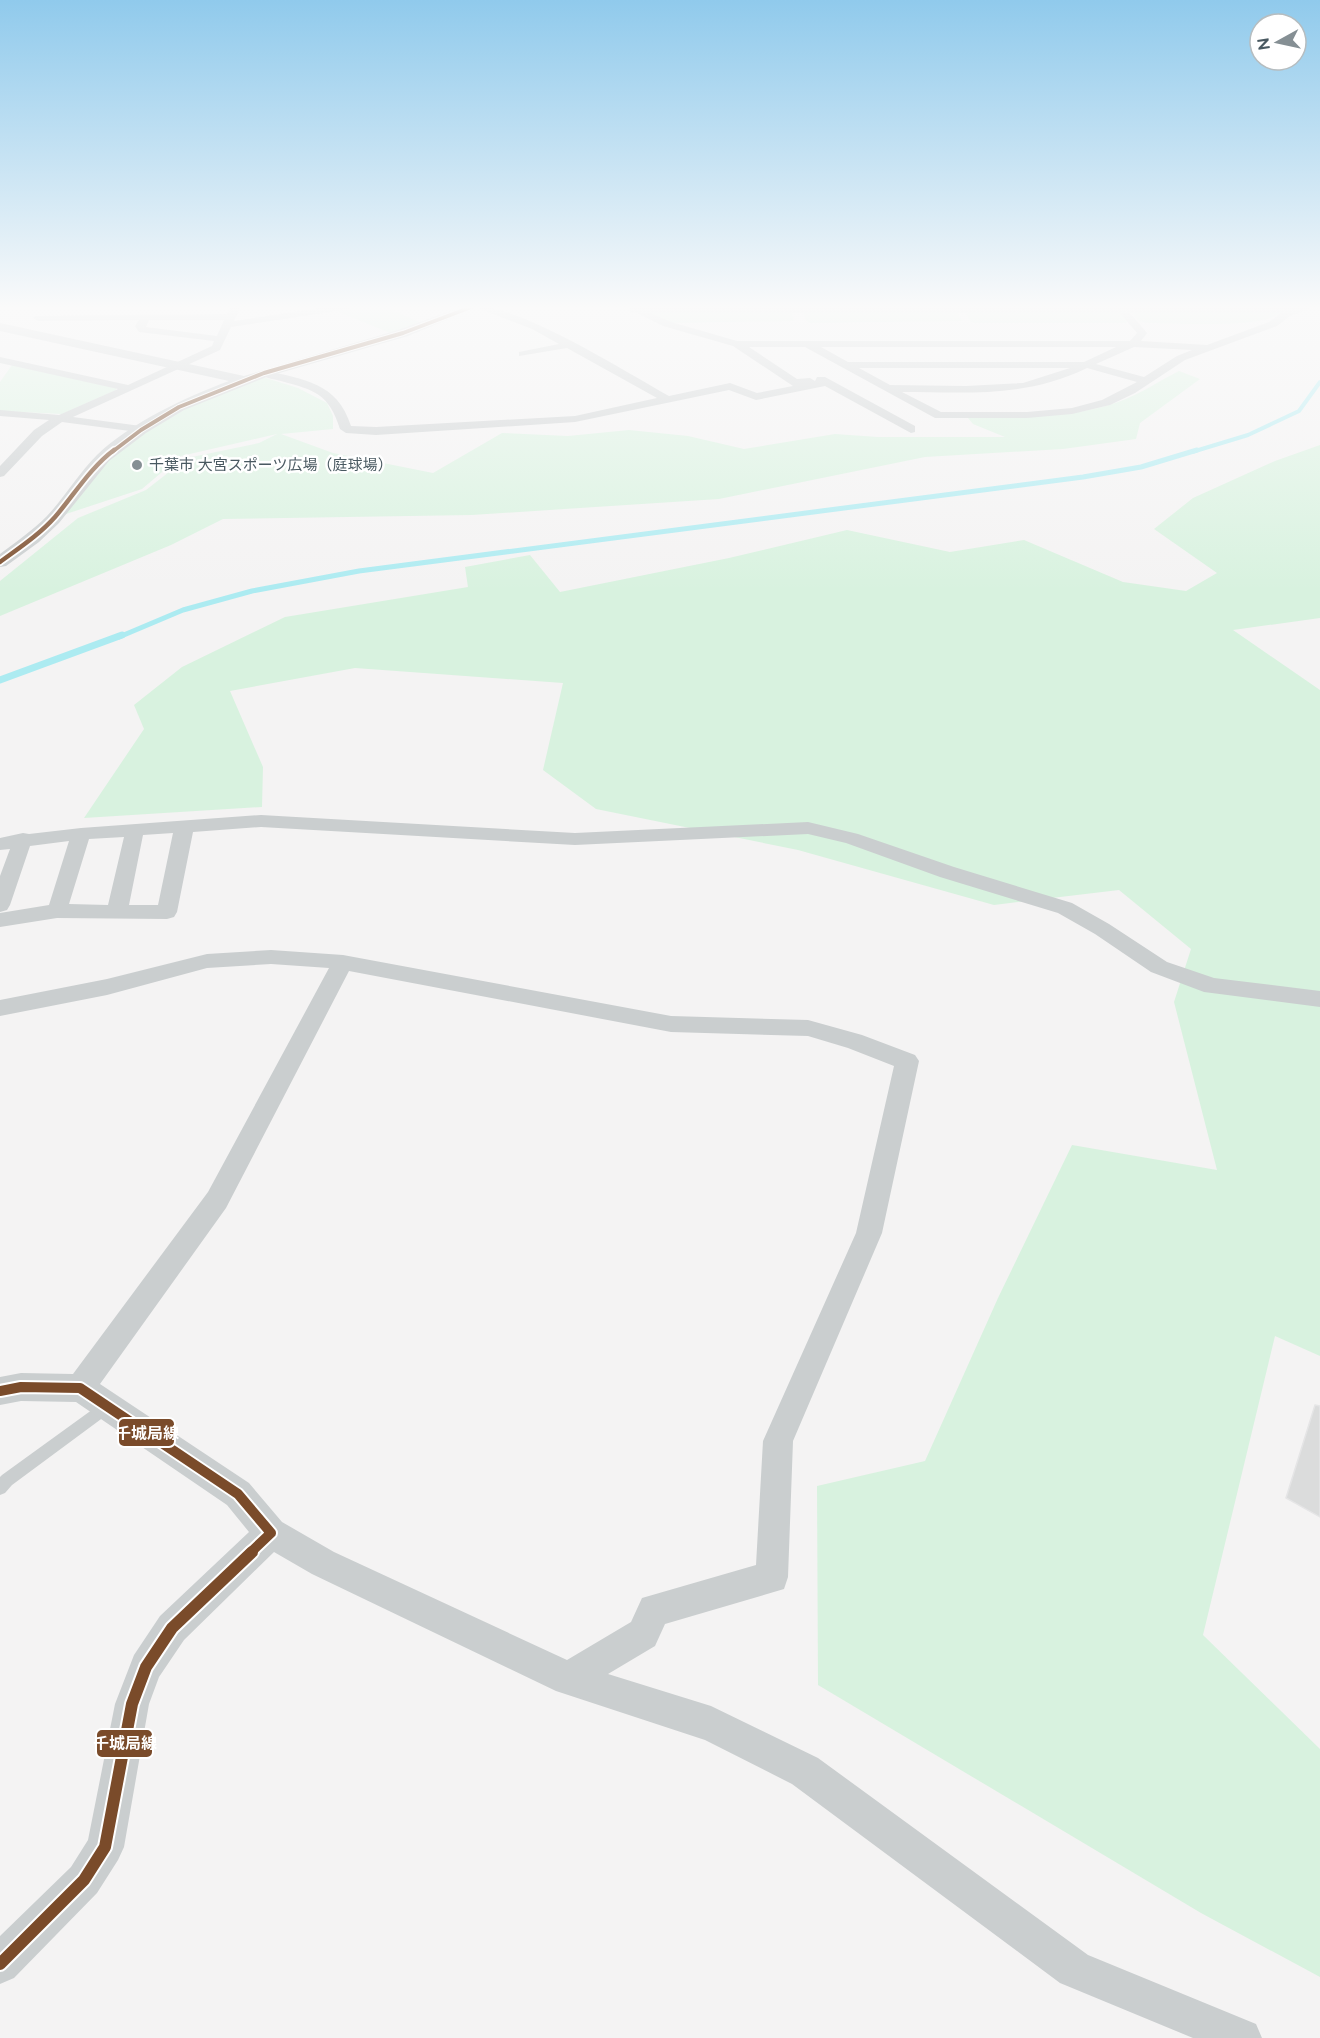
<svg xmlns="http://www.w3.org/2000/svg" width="1320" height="2038" viewBox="0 0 1320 2038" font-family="Raleway,'Noto Sans JP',sans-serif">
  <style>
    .green { fill: #d8f2df }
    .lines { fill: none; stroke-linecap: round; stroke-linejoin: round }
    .stream-far2 { stroke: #acebf1; stroke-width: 4 }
    .stream-far1 { stroke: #acebf1; stroke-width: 5 }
    .stream { stroke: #acebf1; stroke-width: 7 }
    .building { fill: #dbdcdc; stroke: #e5e5e6; stroke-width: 1.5 }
    .service { fill: #cacecf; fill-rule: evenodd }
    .minor { fill: #cacecf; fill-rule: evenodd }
    .tertiary { fill: #cacecf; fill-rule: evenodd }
    .bus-1-far3-casing { stroke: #fff; stroke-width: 6 }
    .bus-1-far2-casing { stroke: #fff; stroke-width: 8 }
    .bus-1-far1-casing { stroke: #fff; stroke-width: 14 }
    .bus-1-casing { stroke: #fff; stroke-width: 16 }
    .bus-1-far3 { stroke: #7a4b2a; stroke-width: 4 }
    .bus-1-far2 { stroke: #7a4b2a; stroke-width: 4.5 }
    .bus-1-far1 { stroke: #7a4b2a; stroke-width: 10 }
    .bus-1 { stroke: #7a4b2a; stroke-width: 12 }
    .poi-dot { fill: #858f94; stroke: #fff; stroke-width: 2 }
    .labels { text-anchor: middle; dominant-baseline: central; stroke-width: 5; stroke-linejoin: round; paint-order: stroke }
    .far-poi-label { font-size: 15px; fill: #495961; stroke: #fff; text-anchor: start }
    .line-badge { stroke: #fff; stroke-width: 2 }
    .badge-label { font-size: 16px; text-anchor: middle; font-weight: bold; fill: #fff }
  </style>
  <rect width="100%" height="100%" fill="#f4f3f3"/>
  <path class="green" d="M356,306H383L424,324L393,334L331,309Z
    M648,312L792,313L794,321L672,323L643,313Z
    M803,312L957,313L963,321L810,323L806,321Z
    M1121,312L1128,321L1126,323H975L971,322L966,313Z
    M1131,312L1280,313C1263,329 1172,323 1146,323L1139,321Z
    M12,365L116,388V390L62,414L0,411V382Z
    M1179,371L1200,379L1140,423L1136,439L1063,449L925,457L719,499L472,515L223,519L171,545L0,616V581L78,518L146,490L187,458L259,443L277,434L181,456L142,489L63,515L93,475L125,445L193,404L263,377L298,388L327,403L333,416V429L281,434L333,453L433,473L502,433L568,436L629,430L688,436L744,449L835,434L878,437H1005L973,424L968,418C1018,416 1071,419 1118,402C1139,395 1159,381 1179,371Z
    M1320,445V618L1233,630L1320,690V1356L1275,1336L1203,1635L1320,1749V1977L1201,1913L818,1685L817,1486L925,1461L998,1298L1072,1145L1217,1170L1174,1002L1191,949L1119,890L994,905L798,850L596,809L543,770L563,683L355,668L230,691L263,767L262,807L84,818L144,729L134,705L182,667L285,617L468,587L465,567L530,555L560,592L729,558L847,530L950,552L1024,540L1123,582L1186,591L1217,573L1154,529L1193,498L1275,461Z"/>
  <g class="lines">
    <path class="stream-far2" d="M1192,452L1248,435L1299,411L1320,382"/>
    <path class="stream-far1" d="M119,637L183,610L252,591L359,571L1083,477L1141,467L1197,450"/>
    <path class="stream" d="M0,680L122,635"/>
  </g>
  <path class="building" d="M1315,1405L1320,1406V1517L1286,1498Z"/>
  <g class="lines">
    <path class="service" d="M107,1399L112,1401L114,1406L112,1411L12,1485L5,1493L0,1495V1477L2,1475Z"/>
    <path class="minor" d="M231,306H241L234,321L332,306H354L349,309L231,327L220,350L73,417L141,426L145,427V433L62,422L42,436L4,476L0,477V466L34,430L49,420L0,416V410L59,415L118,389L0,363V357L128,385L212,346L214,341L139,332L135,326L139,320L38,321L33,318L35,316L227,314ZM149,320H224L217,336L146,327Z
      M472,306C517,303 626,372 669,396L730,383L757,393L793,386L733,346L663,326L637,313L630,312V308L1318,306L1290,316L1277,326L1185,360L1135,393L1110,405L1072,414L1027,418H935L805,347H749L797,379L810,378L815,381L817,377H825L915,426V432L911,433L825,386L756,400L729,390L575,422L376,435L346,433L340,429C329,394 315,390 281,381C273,379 264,378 259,373L264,370C304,380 337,382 351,426L376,427L575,416L657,398L567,348L519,356V352L559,344L532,329ZM650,313H1120L1137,333L1130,341H737L671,322ZM1130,313H1281L1269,322L1207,345L1141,341L1147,333ZM821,347H1116L1084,362H848ZM1134,347L1192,350L1177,356L1144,377L1096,364ZM859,368H1070L1023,383L966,386L890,385ZM1087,368L1137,382L1102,400L1072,408L1027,412H941L902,392C969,392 1025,398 1087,368Z
      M261,815L575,833L808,822L858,834L954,867L1072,903L1109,924L1167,962L1214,978L1320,991V1007L1204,992L1151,972L1095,934L1058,913L940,877L846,843L808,834L575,845L261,827L193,832L177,912L174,917L167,919L57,918L0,927V913L49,905L69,841L30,846L10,905L7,910L0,912V876L10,849L0,850V838L23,833L29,834L81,828ZM173,833L158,905H129L143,835ZM124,837L108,905L69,904L89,839Z
      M271,950L343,955L671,1016L808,1020L862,1035L915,1055L919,1061L882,1233L793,1441L788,1577L784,1589L665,1624L655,1646L608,1674L711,1706L818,1758L1088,1955L1256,2024L1262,2038H1193L1060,1983L792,1784L705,1740L556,1691L312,1574L274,1552L184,1640L159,1677L149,1704L124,1847L118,1860L97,1893L14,1978L0,1984V1936L71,1867L88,1840L115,1704L134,1655L160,1616L249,1532L227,1505L76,1402L21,1401L0,1405V1377L21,1373L73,1374L208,1192L329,968L271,964L207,968L107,995L0,1016V1000L107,979L207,954ZM349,971L671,1032L808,1036L848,1048L894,1066L856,1233L763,1441L756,1565L642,1598L631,1622L567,1660L334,1552L282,1522L249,1483L100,1384L226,1208Z"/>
    <path class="tertiary" d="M464,306H480L408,336L269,376L184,410L146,433L109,461L59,523L39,542L6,566L0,567V554C16,542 33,530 47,516C65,497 78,474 97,455C130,423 186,397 229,381L0,331V323L244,376L398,330Z"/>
    <defs>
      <path id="bus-1-far3" d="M112,452L141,430L179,407L264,373L403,333L474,306"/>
      <path id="bus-1-far2" d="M0,562C19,548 39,535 55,517C74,495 90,468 114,450"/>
      <path id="bus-1-far1" d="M0,1391L21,1387L80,1388L238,1494L271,1533
        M250,1553L271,1533"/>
      <path id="bus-1" d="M0,1964L84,1880L105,1847L132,1704L146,1667L172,1628L252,1552"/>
    </defs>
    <use href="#bus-1-far3" class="bus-1-far3-casing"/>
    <use href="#bus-1-far2" class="bus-1-far2-casing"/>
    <use href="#bus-1-far1" class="bus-1-far1-casing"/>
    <use href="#bus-1" class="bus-1-casing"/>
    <use href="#bus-1-far3" class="bus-1-far3"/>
    <use href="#bus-1-far2" class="bus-1-far2"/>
    <use href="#bus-1-far1" class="bus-1-far1"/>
    <use href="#bus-1" class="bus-1"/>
  </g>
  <linearGradient id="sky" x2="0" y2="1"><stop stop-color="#90caec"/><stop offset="0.52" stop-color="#fafafa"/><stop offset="1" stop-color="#fafafa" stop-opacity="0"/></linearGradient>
  <rect width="1320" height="591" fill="url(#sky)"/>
  <circle class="poi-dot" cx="137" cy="465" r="6"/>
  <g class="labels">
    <g class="far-poi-label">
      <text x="149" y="465">千葉市 大宮スポーツ広場（庭球場）</text>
    </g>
  </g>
  <g class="line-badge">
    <rect x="118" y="1418" width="57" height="29" rx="6" fill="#7a4b2a"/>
    <rect x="96" y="1729" width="57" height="29" rx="6" fill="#7a4b2a"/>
  </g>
  <g class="badge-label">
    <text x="147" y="1439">千城局線</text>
    <text x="125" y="1749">千城局線</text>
  </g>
  <g transform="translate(1278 42) rotate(262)"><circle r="28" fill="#ffffff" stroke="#b6bdc0" stroke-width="1.5"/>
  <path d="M0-4.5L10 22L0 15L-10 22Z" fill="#858f94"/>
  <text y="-9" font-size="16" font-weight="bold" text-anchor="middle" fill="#495961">N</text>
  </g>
</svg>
